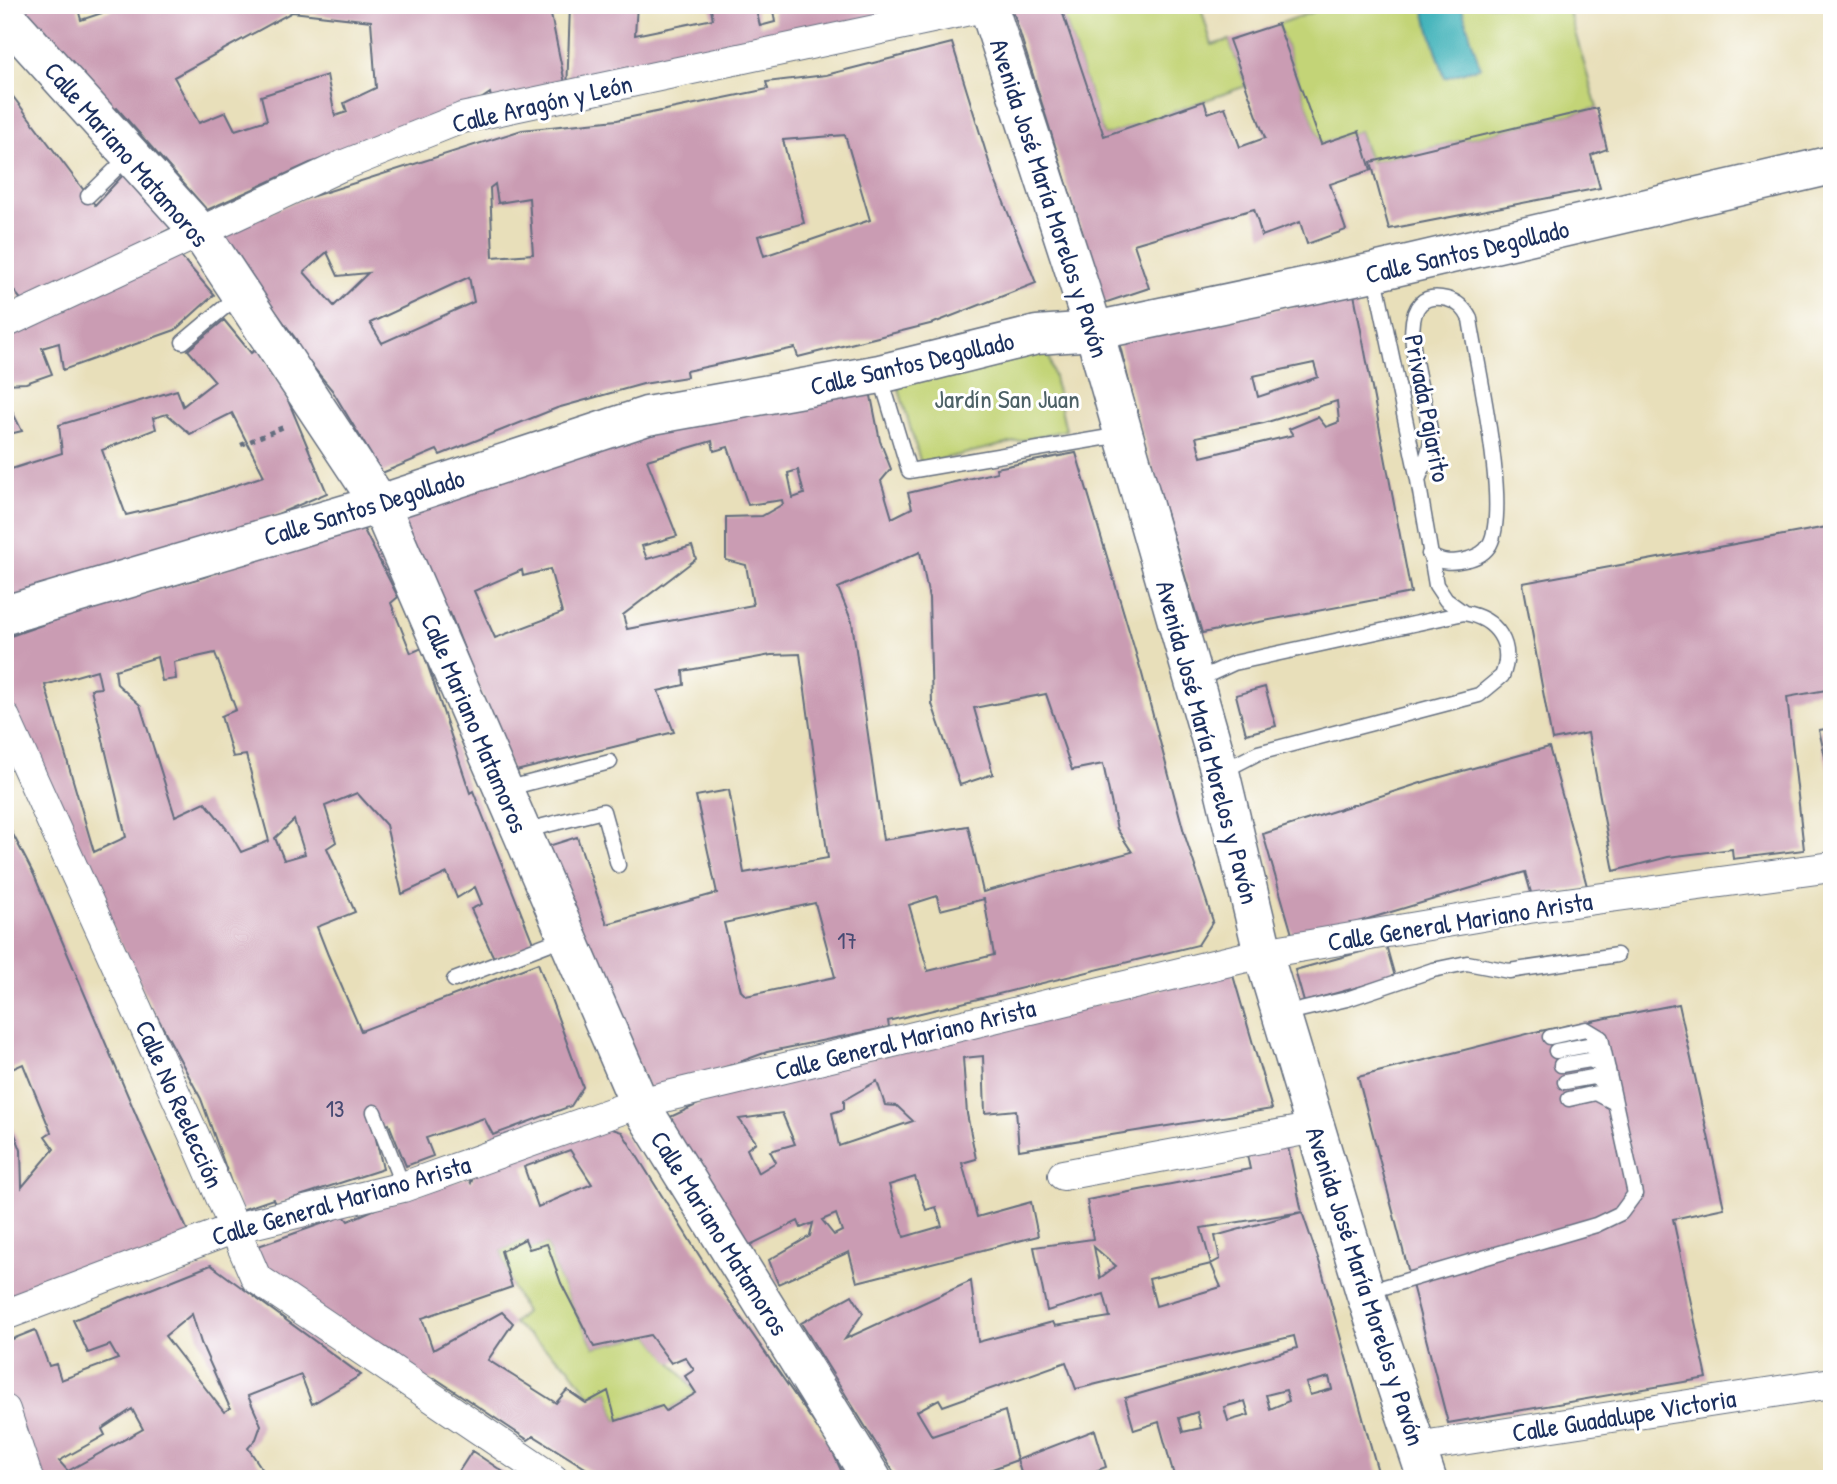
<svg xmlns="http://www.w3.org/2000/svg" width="1837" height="1484" viewBox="0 0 1837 1484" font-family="'Patrick Hand',sans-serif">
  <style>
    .green { fill: #c3d477; stroke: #6f826a; stroke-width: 2 }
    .water { fill: #41b2b9; stroke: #2e708c; stroke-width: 2 }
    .building { fill: #ca9cb3; fill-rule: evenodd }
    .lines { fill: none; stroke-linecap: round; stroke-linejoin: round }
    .lane-casing { stroke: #636d7e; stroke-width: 17 }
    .street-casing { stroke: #636d7e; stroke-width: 32 }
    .secondary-casing { stroke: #636d7e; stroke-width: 41 }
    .primary-casing { stroke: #636d7e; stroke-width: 41 }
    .path { stroke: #636d7e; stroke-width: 4.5; stroke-dasharray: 5 5; stroke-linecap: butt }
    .lane { stroke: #fff; stroke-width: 14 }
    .street { stroke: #fff; stroke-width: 30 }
    .secondary { stroke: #fff; stroke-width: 38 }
    .primary { stroke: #fff; stroke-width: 38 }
    .labels { text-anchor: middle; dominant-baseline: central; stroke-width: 6; stroke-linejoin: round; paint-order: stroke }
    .number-label { font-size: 23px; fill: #474a73 }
    .street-label { font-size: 26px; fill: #1b2f5e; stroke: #fff }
    .park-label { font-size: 26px; fill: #4d6166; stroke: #fff }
  </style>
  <rect width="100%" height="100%" fill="#fff"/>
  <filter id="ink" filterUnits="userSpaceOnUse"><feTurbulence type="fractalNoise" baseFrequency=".0143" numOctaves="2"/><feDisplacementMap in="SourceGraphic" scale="14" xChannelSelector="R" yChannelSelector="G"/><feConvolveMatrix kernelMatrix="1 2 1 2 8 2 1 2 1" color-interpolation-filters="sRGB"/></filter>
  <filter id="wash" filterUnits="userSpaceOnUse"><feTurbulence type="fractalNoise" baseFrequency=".00686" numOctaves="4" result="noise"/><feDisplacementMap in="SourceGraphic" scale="28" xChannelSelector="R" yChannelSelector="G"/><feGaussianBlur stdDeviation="1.57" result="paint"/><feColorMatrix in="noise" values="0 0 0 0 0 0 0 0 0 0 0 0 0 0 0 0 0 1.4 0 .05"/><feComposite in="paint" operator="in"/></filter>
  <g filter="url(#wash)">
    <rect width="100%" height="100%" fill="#e8dfba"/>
    <path class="green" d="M1060,5H1200L1212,45L1229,40L1246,86L1104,136Z
      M1333,5H1567L1597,108L1371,162L1359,131L1321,144L1278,24Z
      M1046,342L1066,430L921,464L896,379Z
      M525,1239L530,1249L547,1244L561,1283L594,1347L650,1335L696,1393L666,1411L661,1406L616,1421L608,1391L589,1395L569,1367L513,1323L525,1312L512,1287L501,1251Z"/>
    <path class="water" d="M1422,5H1461L1480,67L1445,78Z"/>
    <g id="blocks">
      <path class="building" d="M8,5H77L81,20L114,9V5H549L567,93L570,5H637L635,35L713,19L710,5H755L760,26L775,22L772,5H926L929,14L644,74L567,93L494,109L490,93L454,117L310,163L207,210L117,108L107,114ZM292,12L371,21L376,88L344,103L347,112L335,116L327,75L261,96L267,120L235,130L226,112L199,123L174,77Z
        M1000,5H1060L1104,136L1204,101L1208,113L1225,107L1240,147L1265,138L1229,40L1278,24L1321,144L1359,131L1371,170L1330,184L1346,230L1307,244L1300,222L1262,236L1254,209L1134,244L1149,288L1104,303L1014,14L1003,18Z
        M952,43L993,175L1036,283L934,323L798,357L795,348L686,371L687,377L643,384L557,408L440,455L437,450L382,473L332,390L295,345L298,342L217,232L304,199L522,130L617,120L768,89L766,82L826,75ZM845,135L870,220L764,256L758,236L804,223L783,140ZM495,184L498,203L529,198L533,254L493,257L490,188ZM327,252L338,276L368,273L334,306L304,272ZM469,277L474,302L382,343L370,323Z
        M5,86L95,205L125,173L176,226L23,302L5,280Z
        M1597,108L1607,149L1591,155L1600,188L1389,229L1371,162Z
        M178,253L214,295L175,330L63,370L59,343L42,348L52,374L26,383L5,384V327Z
        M1354,294L1411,593L1202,633L1140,426L1119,342ZM1314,363L1318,377L1258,397L1253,376ZM1337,401L1339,422L1326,427L1318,417L1289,429L1293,435L1201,457L1196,437L1264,423Z
        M224,320L251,353L259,347L285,393L327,493L212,542L5,601V471L62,453L59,425L177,390L183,406L215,381L188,350ZM232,413L264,476L194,499L126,515L102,450L156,429L153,418L167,414L190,434Z
        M868,381L880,441L891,469L881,481L892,518L912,508L908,493L997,472L996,468L1076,453L1142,674L1185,836L1213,921L1198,945L888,1021L889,1027L767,1052L651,1094L542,848L577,837L607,924L717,893L696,796L729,790L744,873L828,858L800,654L771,655L683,671L684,685L658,691L674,732L512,772L450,613L436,621L394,518L597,438ZM712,441L714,451L728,447L748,505L782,500L783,504L762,516L726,517V560L746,565L753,605L627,629L623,615L696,559L692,546L647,559L642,546L677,536L647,460ZM798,470L804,494L793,498L788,473ZM920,552L929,598L932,704L960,785L993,774L974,708L1046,694L1072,770L1103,764L1117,829L1132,852L983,892L968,826L883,840L852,622L838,588ZM550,569L562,613L495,638L474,591L522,570L523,576ZM937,896L940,910L984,899L994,955L928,971L909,905ZM815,903L835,977L746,996L741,991L724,923Z
        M5,397L22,431L5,435Z
        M362,526L398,597L391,603L411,653L422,648L470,793L473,791L533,943L494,958L471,909L482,904L475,887L457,898L447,873L402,894L386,825L357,793L325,806L336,842L327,848L355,912L317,927L328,955L361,1031L538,963L583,1087L571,1106L493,1135L484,1118L426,1138L433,1156L406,1166L389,1124L374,1130L383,1169L275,1204L273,1199L241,1210L201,1099L152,1007L24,746L5,701V638L87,609L204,577L272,550ZM215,653L236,710L221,716L233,757L246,755L269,841L241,852L230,833L205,802L175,816L140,705L117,684L115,670L157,657L162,681L176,679L174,662ZM97,670L101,688L91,689L126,837L94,852L45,685ZM294,820L305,854L284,860L275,838Z
        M1832,526V689L1787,697L1804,850L1733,859L1732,849L1668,857L1614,871L1588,733L1552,740L1523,583Z
        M1265,687L1276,726L1246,734L1236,695Z
        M1832,728V783H1831L1819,730Z
        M1549,747L1587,886L1532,896L1525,872L1294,941L1263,834L1430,780Z
        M5,819L34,875L145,1136L191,1238L5,1305V1108L21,1150L22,1187L54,1149L45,1136L51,1132L23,1064L5,1072Z
        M1386,945L1395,977L1304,1002L1295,970Z
        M1232,972L1272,1109L1019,1150L1016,1110L985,1113L983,1056L963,1058L967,1114L976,1159L962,1163L977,1217L1031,1202L1038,1236L857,1282L849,1252L778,1284L769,1260L810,1236L813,1223L801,1228L798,1221L748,1246L666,1119L720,1094ZM877,1081L885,1105L897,1106L913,1121L839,1146L832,1113L844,1109V1100ZM782,1113L795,1144L770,1151L776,1162L758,1173L747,1149L756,1142L739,1119ZM915,1177L926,1210L936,1207L942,1226L904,1237L889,1185ZM836,1214L842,1231L834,1235L822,1220Z
        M1679,1004L1724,1208L1673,1219L1707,1378L1448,1423L1358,1077L1535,1032Z
        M609,1128L622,1132L714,1279L830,1446L845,1479H603L534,1436L528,1440L435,1378L421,1383L388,1360L395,1353L289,1293L247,1250L344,1216L348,1221L380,1207L468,1177L471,1183L476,1170ZM570,1150L592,1184L538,1207L524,1167ZM525,1239L529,1249L547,1244L561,1283L594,1347L650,1335L671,1363L685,1357L694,1370L685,1376L696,1393L666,1411L662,1406L616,1421L608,1391L586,1403L567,1390L556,1403L488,1360L513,1323L502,1312L433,1350L422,1318L512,1287L501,1251Z
        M1286,1138L1302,1212L1320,1264L1380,1479H1265L1264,1475L1253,1479H1175L1159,1422L1134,1430L1125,1398L1297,1348L1294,1336L1076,1389L1066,1362L943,1406L939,1399L917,1411L932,1436L1005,1411L1017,1460L965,1479H898L801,1323L852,1295L863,1313L845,1339L971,1281L978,1342L1053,1322L1055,1326L1110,1317L1104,1294L1047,1311L1034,1247L1093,1239L1087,1200L1250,1169L1246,1150ZM1302,1212L1215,1236L1220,1259L1211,1264L1221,1287L1156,1306L1149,1279L1211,1264L1201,1228ZM1094,1247L1116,1266L1100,1278ZM1329,1377L1332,1389L1310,1395L1306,1383ZM1286,1390L1289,1401L1270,1409L1266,1395ZM1245,1401L1249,1415L1228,1421L1224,1407ZM1197,1412L1201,1428L1183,1432L1179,1418Z
        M211,1265L361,1375L312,1404L301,1375L248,1396L261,1425L256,1439L248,1448L265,1473L252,1479H34L5,1419V1342L35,1330L49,1366L56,1364L61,1380L118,1359L110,1345L88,1353L73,1320ZM192,1314L201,1343L230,1408L224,1412L165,1336ZM132,1409L143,1429L68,1471L59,1461L105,1435L102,1429Z
        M1095,1430L1106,1467L1075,1479H1023L1017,1460Z
        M472,1451L514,1479H454Z"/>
    </g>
  </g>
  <g filter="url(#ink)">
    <use href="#blocks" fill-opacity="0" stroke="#636d7e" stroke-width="2"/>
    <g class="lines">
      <defs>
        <path id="lane" d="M88,196L129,156
          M1374,272L1418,480L1436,585L1446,600L1464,613
          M183,342L239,295
          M880,375L909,471L1121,435
          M1418,480C1423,467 1430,453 1431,439C1432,412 1379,283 1447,299C1459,302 1465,309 1470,319C1477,366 1510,506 1490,544C1485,553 1478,556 1469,559C1453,563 1441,564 1429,554
          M1195,681L1234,663L1464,613C1496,618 1515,644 1502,676L1479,695L1258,753L1221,772
          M505,789L610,762
          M523,831L603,811L618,865
          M454,980L566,937
          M1283,1014L1347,999L1433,970L1467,963L1509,971L1617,955
          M1556,1051L1588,1045L1604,1054
          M1561,1065L1590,1060L1608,1069
          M1565,1082L1593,1077L1611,1086
          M1569,1099L1596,1093L1615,1103
          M374,1112L403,1187
          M1367,1292L1596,1225L1621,1213L1635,1194L1601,1038L1586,1029L1550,1037"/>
        <path id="street" d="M5,323L339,167L462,118L988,6
          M5,718L193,1133L256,1278L553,1479
          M1063,1175L1315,1128
          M5,1315L235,1228L403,1187L639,1103L1263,953L1529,908L1832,867
          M5,1410L28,1479
          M1416,1447L1832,1383"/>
        <path id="secondary" d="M5,16L200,232L380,504L639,1103L872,1479
          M5,615L380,504L647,416L880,374L1037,335L1094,331L1374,272L1832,165"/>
        <path id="primary" d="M988,5L1094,331L1220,772L1263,953L1365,1292L1427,1479"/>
      </defs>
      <use href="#lane" class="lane-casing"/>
      <use href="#street" class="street-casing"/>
      <use href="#secondary" class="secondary-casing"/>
      <use href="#primary" class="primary-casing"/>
      <path class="path" d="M241,445L286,426"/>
      <use href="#lane" class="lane"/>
      <use href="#street" class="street"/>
      <use href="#secondary" class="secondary"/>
      <use href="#primary" class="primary"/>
    </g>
  </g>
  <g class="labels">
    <g class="number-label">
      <text x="847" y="940">17</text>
      <text x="335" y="1108">13</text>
    </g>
    <g class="street-label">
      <text transform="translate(542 103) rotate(-13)">Calle Aragón y León</text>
      <text transform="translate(127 154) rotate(49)">Calle Mariano Matamoros</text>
      <text transform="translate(1050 198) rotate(72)">Avenida José María Morelos y Pavón</text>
      <text transform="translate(1467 251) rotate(-13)">Calle Santos Degollado</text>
      <text transform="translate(912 363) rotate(-13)">Calle Santos Degollado</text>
      <text transform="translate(1428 408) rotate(79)">Privada Pajarito</text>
      <text transform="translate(364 507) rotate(-17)">Calle Santos Degollado</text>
      <text transform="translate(475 723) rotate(67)">Calle Mariano Matamoros</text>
      <text transform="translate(1208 742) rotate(75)">Avenida José María Morelos y Pavón</text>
      <text transform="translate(1460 921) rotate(-9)">Calle General Mariano Arista</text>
      <text transform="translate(905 1039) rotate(-14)">Calle General Mariano Arista</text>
      <text transform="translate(180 1104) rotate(66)">Calle No Reelección</text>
      <text transform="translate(341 1200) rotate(-16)">Calle General Mariano Arista</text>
      <text transform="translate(720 1233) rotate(58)">Calle Mariano Matamoros</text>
      <text transform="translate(1366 1286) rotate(72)">Avenida José María Morelos y Pavón</text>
      <text transform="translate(1624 1415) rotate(-9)">Calle Guadalupe Victoria</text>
    </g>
    <g class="park-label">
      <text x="1007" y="398">Jardín San Juan</text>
    </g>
  </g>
  <rect width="1837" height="1484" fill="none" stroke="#fff" stroke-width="28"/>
</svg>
